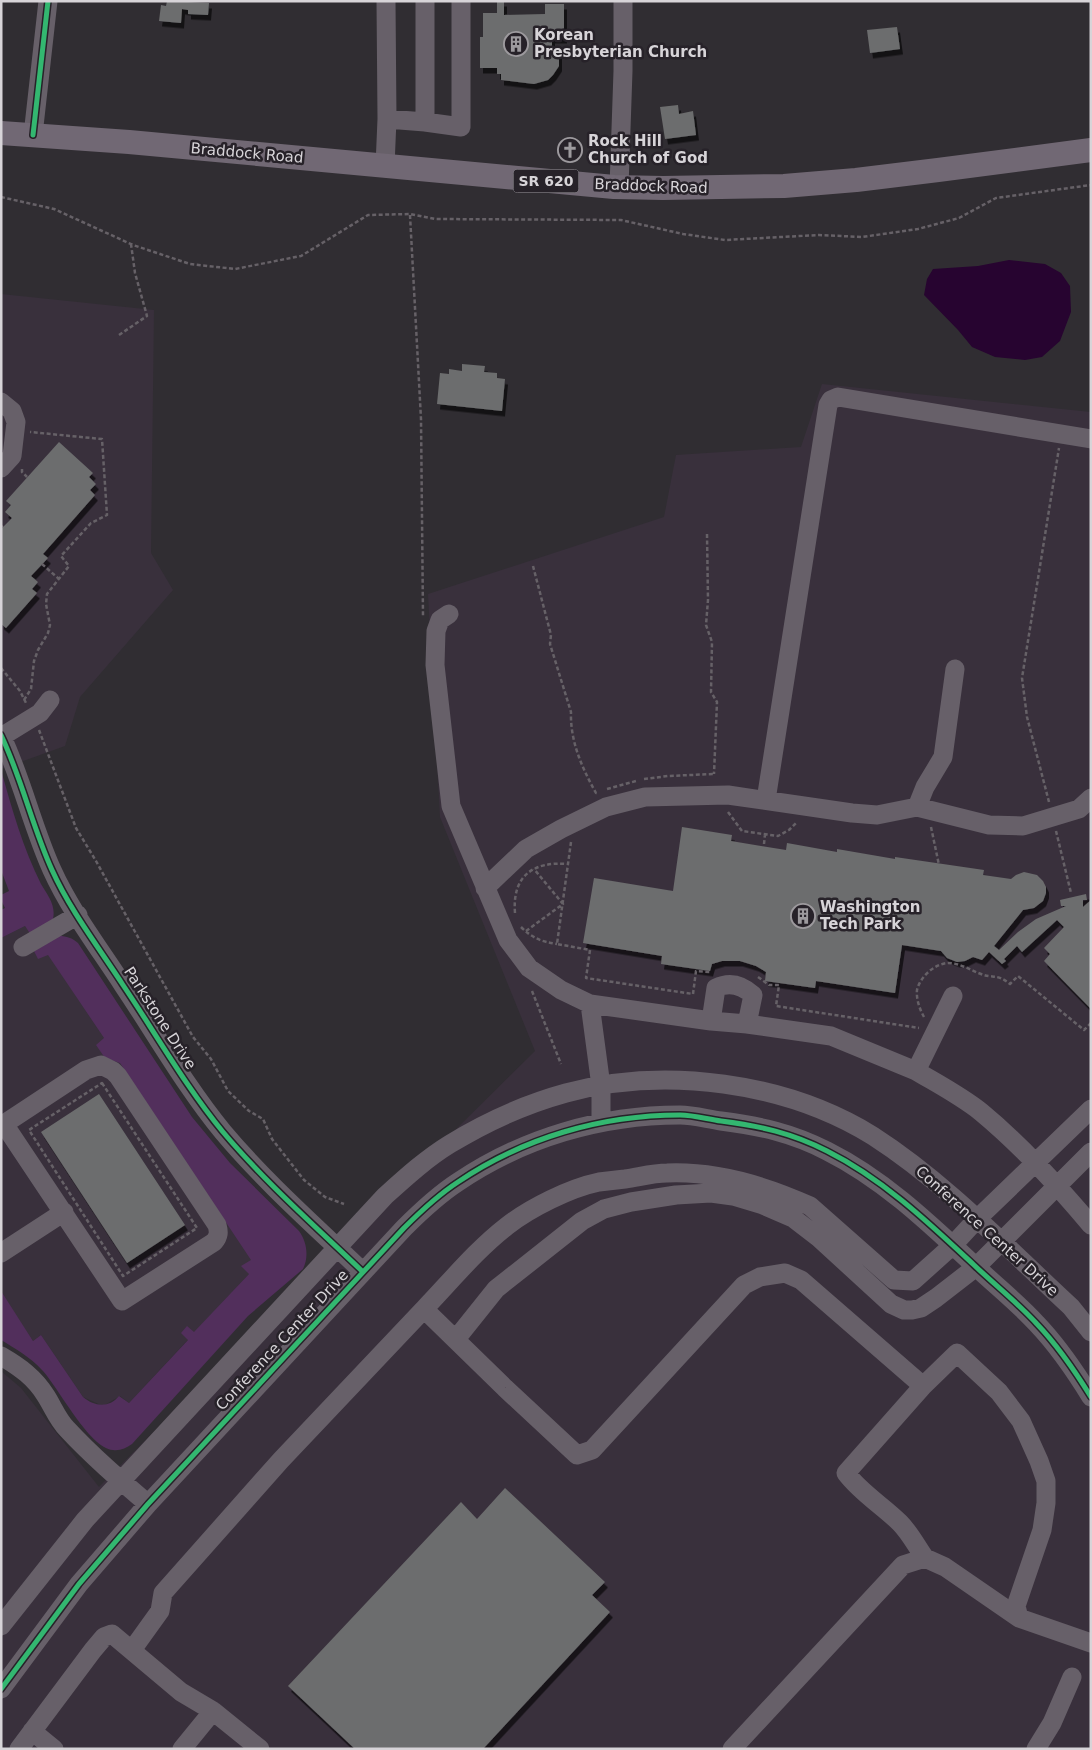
<svg xmlns="http://www.w3.org/2000/svg" width="1092" height="1750" viewBox="0 0 1092 1750" font-family="'DejaVu Sans',sans-serif">
  <style>
    .built { fill: #39303c }
    .green { fill: #522f5c }
    .water { fill: #270430 }
    .building { fill: #6c6d6e; filter: url(#shadow) }
    .lines { fill: none; stroke-linecap: round; stroke-linejoin: round }
    .path { stroke: #666167; stroke-width: 2.5; stroke-dasharray: 4 2.5; stroke-linecap: butt }
    .minor { stroke: #676069; stroke-width: 19 }
    .major { stroke: #716874; stroke-width: 24 }
    .cycleway-casing { stroke: #272229; stroke-width: 8 }
    .cycleway { stroke: #33b770; stroke-width: 5 }
    .labels { text-anchor: middle; dominant-baseline: central; stroke-width: 5; stroke-linejoin: round; paint-order: stroke }
    .shield { fill: #272229; stroke: #a29fa4; stroke-width: 1 }
    .shield-label { font-size: 14px; font-weight: bold; fill: #d7d4d8 }
    .poi-label { font-size: 15px; font-weight: bold; fill: #d7d4d8; stroke: #272229; text-anchor: start }
    .street-label { font-size: 15px; fill: #d7d4d8; stroke: #272229 }
  </style>
  <defs>
    <filter id="shadow"><feDropShadow dx="3" dy="5.5" stdDeviation="0" flood-color="#0009"/></filter>
  </defs>
  <rect width="100%" height="100%" fill="#302d32"/>
  <path class="built" d="M1,294L154,310L151,553L173,590L80,697L65,746L1,769Z
    M822,384L1091,412V1749H1V1371L21,1388L99,1487L337,1247L535,1051L440,817L428,594L664,517L676,455L801,447Z
    M25,926L48,954L252,1260L249,1274L129,1403L120,1396L103,1406L83,1397L41,1335L33,1341L1,1293V938Z"/>
  <path class="green" d="M1,770C12,809 23,848 41,884C48,896 56,905 53,919L31,935L25,926L1,938V910L5,908L1,900V895L9,891L1,870Z
    M59,936C67,936 72,938 78,943L192,1117L230,1163L299,1231C307,1242 309,1257 303,1269L248,1316L132,1444C126,1448 120,1451 113,1450C89,1448 59,1388 42,1370C30,1357 16,1349 1,1340V1291L33,1341L41,1335L83,1397C95,1407 109,1408 119,1396L129,1403L188,1340L181,1333L187,1326L194,1332L249,1274L241,1266L251,1260L120,1063L105,1058L96,1045L104,1038L48,955L38,959L34,951Z"/>
  <path class="water" d="M1009,260L1045,264L1061,273L1070,286L1071,312L1060,341L1042,357L1025,360L995,357L972,347L958,330L924,295L927,279L933,269L978,266Z"/>
  <path class="building" d="M167,1L209,3L208,15L188,14V10L182,9L181,23L159,21L161,5L166,6Z
    M497,1H504V15L545,14V4H564V38H552V51L559,52V66L553,75L548,80L534,84L501,80V74H497V68H480V37H483V13H497Z
    M897,27L900,49L870,53L867,30Z
    M678,105L679,114L693,111L696,135L665,139L660,107Z
    M462,364L485,366L484,372L497,373V378L505,379L502,411L437,404L440,373L449,374V369L462,371Z
    M59,442L93,473L89,477L96,484L90,490L95,495L43,554L48,558L31,576L38,582L32,589L37,593L6,628L1,624V529L12,518L5,512L11,505L6,501Z
    M682,827L732,835L731,841L786,850L787,843L837,852V849L895,859V857L984,870L983,875L1011,879L1016,875L1024,872L1037,875L1043,881L1046,887V893L1043,901L1034,908L1023,910L994,946L999,950L1018,932L1036,919L1066,906H1061L1060,900L1086,894L1087,900H1083V907L1091,900V1009L1044,961L1050,954L1044,948L1064,927L1057,920L1022,952L1017,946L1004,959L1006,961L1002,964L989,952L982,960L973,957L965,961L957,962L947,958L941,951L902,945L895,993L816,981L815,988L765,981L766,972L756,966L740,961H722L712,964L710,971L661,964L662,956L583,943L594,878L673,891Z
    M99,1094L185,1225L127,1263L41,1132Z
    M505,1488L605,1582L592,1595L610,1612L483,1749H355L288,1686L461,1502L477,1519Z"/>
  <g class="lines">
    <path class="path" d="M1,197L54,209L133,245L190,264L235,269L301,256L368,215L410,214L435,219L621,220L683,234L725,240L819,235L862,237L918,229L959,218L996,198L1091,185
      M410,215L421,419L423,616
      M119,335L147,316L135,273L131,244
      M22,469V472L27,477
      M1,526L3,527
      M707,534L708,600L706,625L712,642L711,692L717,702L714,774
      M42,564L59,579
      M533,566L551,635L550,644L571,712C570,741 582,768 596,793H598
      M1,668L20,691L26,703
      M24,700L31,689L34,661L38,650L48,633L50,625L46,604L47,594L69,566L61,556L91,523L107,515L102,439L30,432
      M39,730L76,828L96,861L193,1037L211,1059L228,1091L249,1111L263,1119L272,1139L304,1180L325,1197L344,1204
      M644,779L668,776L714,774
      M607,789L636,781
      M1049,802L1027,717L1022,678L1059,448
      M728,812L742,831L778,836L789,830L797,822
      M931,827L939,865
      M1056,831L1071,893
      M571,842L557,944L590,950L586,978L693,994L696,971L710,972
      M764,844L765,834
      M515,913C512,876 533,861 568,864
      M521,927C532,938 542,942 557,944
      M526,931L563,904L534,869
      M758,977L769,985H779L776,1006L919,1028
      M532,991L561,1064
      M924,1017C920,1010 916,999 917,990C920,977 934,964 948,963C960,963 970,970 981,974C994,979 996,973 1010,984L1018,976L1084,1030L1091,1023
      M102,1083L197,1228L123,1276L29,1130Z"/>
    <path class="minor" d="M387,119L425,122V1
      M425,122L461,127V1
      M33,135L48,1
      M385,166L387,119L386,1
      M619,187L623,71V1
      M1,402L12,411L16,422L12,456L1,468
      M449,614L440,620L436,631L435,665L451,806L508,940L529,968L561,990L590,1004L711,1021L747,1024L831,1036L916,1071
      M1,735C22,779 32,826 52,870C70,910 99,948 123,985C156,1034 186,1087 223,1132C265,1182 315,1226 362,1271
      M1,737L40,713L50,700
      M766,800L828,405L831,400L838,397L1091,439
      M917,807L925,787L943,757L955,669
      M485,888L526,849L561,829L606,807L645,797L728,795L852,813L877,815L917,807L989,825L1023,826L1079,809L1091,798
      M23,947L78,915
      M953,996L916,1071C938,1084 961,1096 981,1112C1022,1146 1057,1185 1091,1225
      M590,1004L601,1086V1122
      M711,1021L716,988C730,981 742,985 753,995L747,1024
      M101,1065L113,1071L118,1076L217,1225C219,1232 219,1236 214,1242L122,1301L4,1124L86,1070Z
      M1,1253L64,1212
      M424,1309C451,1281 476,1250 507,1226C530,1208 570,1188 599,1182C608,1181 617,1180 625,1179C639,1177 653,1173 667,1173C715,1171 766,1186 810,1206L894,1280L913,1281L953,1245L977,1219L1091,1109
      M456,1339L496,1289L582,1221L604,1209L631,1202L676,1195L711,1193L733,1196L763,1205L793,1218L819,1238L891,1304L904,1310H912L921,1308L936,1298L976,1267L1091,1152
      M1,1356C20,1367 35,1378 46,1396C53,1407 58,1420 67,1429C92,1456 120,1480 148,1504
      M923,1386L846,1473C861,1493 883,1506 900,1523C910,1533 917,1547 925,1558
      M1,1626L85,1520L385,1196C406,1177 427,1158 450,1144C486,1122 526,1104 566,1093C665,1066 786,1082 873,1136C946,1183 1007,1248 1071,1307L1091,1332
      M132,1650L160,1611L163,1593L281,1460L424,1309L505,1388L577,1455L592,1450L744,1285L760,1277L785,1273L801,1280L923,1386L957,1353L999,1392L1021,1421L1039,1461L1046,1481V1503L1042,1530L1016,1606L1019,1618L1091,1643
      M1,1689L79,1584L148,1504L404,1228C421,1211 438,1195 458,1182C523,1138 601,1115 680,1115C693,1115 707,1119 721,1121C760,1126 792,1133 827,1151C883,1179 929,1223 974,1265C995,1285 1018,1303 1037,1324C1058,1346 1075,1371 1091,1397
      M32,1731L54,1749
      M19,1749L93,1650L104,1637L112,1634L181,1692L213,1711
      M182,1749L213,1711L260,1749
      M732,1749L903,1565L925,1558L945,1567L1019,1618
      M1036,1749L1052,1723L1072,1677"/>
    <path class="major" d="M1,133L129,142L614,187L663,188L784,186L856,180L938,170L1091,150"/>
    <defs>
      <path id="cycleway" d="M33,135L48,1
        M1,735C22,779 32,826 52,870C70,910 99,948 123,985C156,1034 186,1087 223,1132C265,1182 315,1226 362,1271
        M1,1689L79,1584L148,1504L404,1228C421,1211 438,1195 458,1182C523,1138 601,1115 680,1115C693,1115 707,1119 721,1121C760,1126 792,1133 827,1151C883,1179 929,1223 974,1265C995,1285 1018,1303 1037,1324C1058,1346 1075,1371 1091,1397"/>
    </defs>
    <use href="#cycleway" class="cycleway-casing"/>
    <use href="#cycleway" class="cycleway"/>
  </g>
  <defs>
    <symbol id="building-ring" viewBox="-11 -11 22 22"><circle r="9.5" fill="#272229" stroke="#9d9a9e" stroke-width="1.5"/><path d="M-4-6H4V6H1V3H-1V6H-4ZM-2.5-4.3h1.7v1.8h-1.7ZM.8-4.3h1.7v1.8H.8ZM-2.5-1h1.7V.8h-1.7ZM.8-1h1.7V.8H.8Z" fill="#9d9a9e"/></symbol>
    <symbol id="church-ring" viewBox="-11 -11 22 22"><circle r="9.5" fill="#272229" stroke="#9d9a9e" stroke-width="1.5"/><path d="M-1.2-6h2.4v3.5h3.3v2.4h-3.3V6h-2.4V-.1h-3.3v-2.4h3.3Z" fill="#9d9a9e"/></symbol>
  </defs>
  <g fill-rule="evenodd">
    <use href="#building-ring" x="502" y="30" width="28" height="28"/>
    <use href="#church-ring" x="556" y="136" width="28" height="28"/>
    <use href="#building-ring" x="789" y="902" width="28" height="28"/>
  </g>
  <g class="labels">
    <rect class="shield" x="513.5" y="169.5" width="65" height="23" rx="4"/>
    <g class="shield-label">
      <text x="546" y="181">SR 620</text>
    </g>
    <g class="poi-label">
      <text x="534" y="35">Korean<tspan x="534" dy="17">Presbyterian Church</tspan></text>
      <text x="588" y="141">Rock Hill<tspan x="588" dy="17">Church of God</tspan></text>
      <text x="820" y="907">Washington<tspan x="820" dy="17">Tech Park</tspan></text>
    </g>
    <g class="street-label">
      <text transform="translate(247 153) rotate(5)">Braddock Road</text>
      <text transform="translate(651 186) rotate(2)">Braddock Road</text>
      <text transform="translate(160 1018) rotate(57)">Parkstone Drive</text>
      <text transform="translate(987 1231) rotate(42)">Conference Center Drive</text>
      <text transform="translate(282 1340) rotate(-47)">Conference Center Drive</text>
    </g>
  </g>
  <rect width="1092" height="1750" fill="none" stroke="#d7d4d8" stroke-width="5"/>
</svg>
